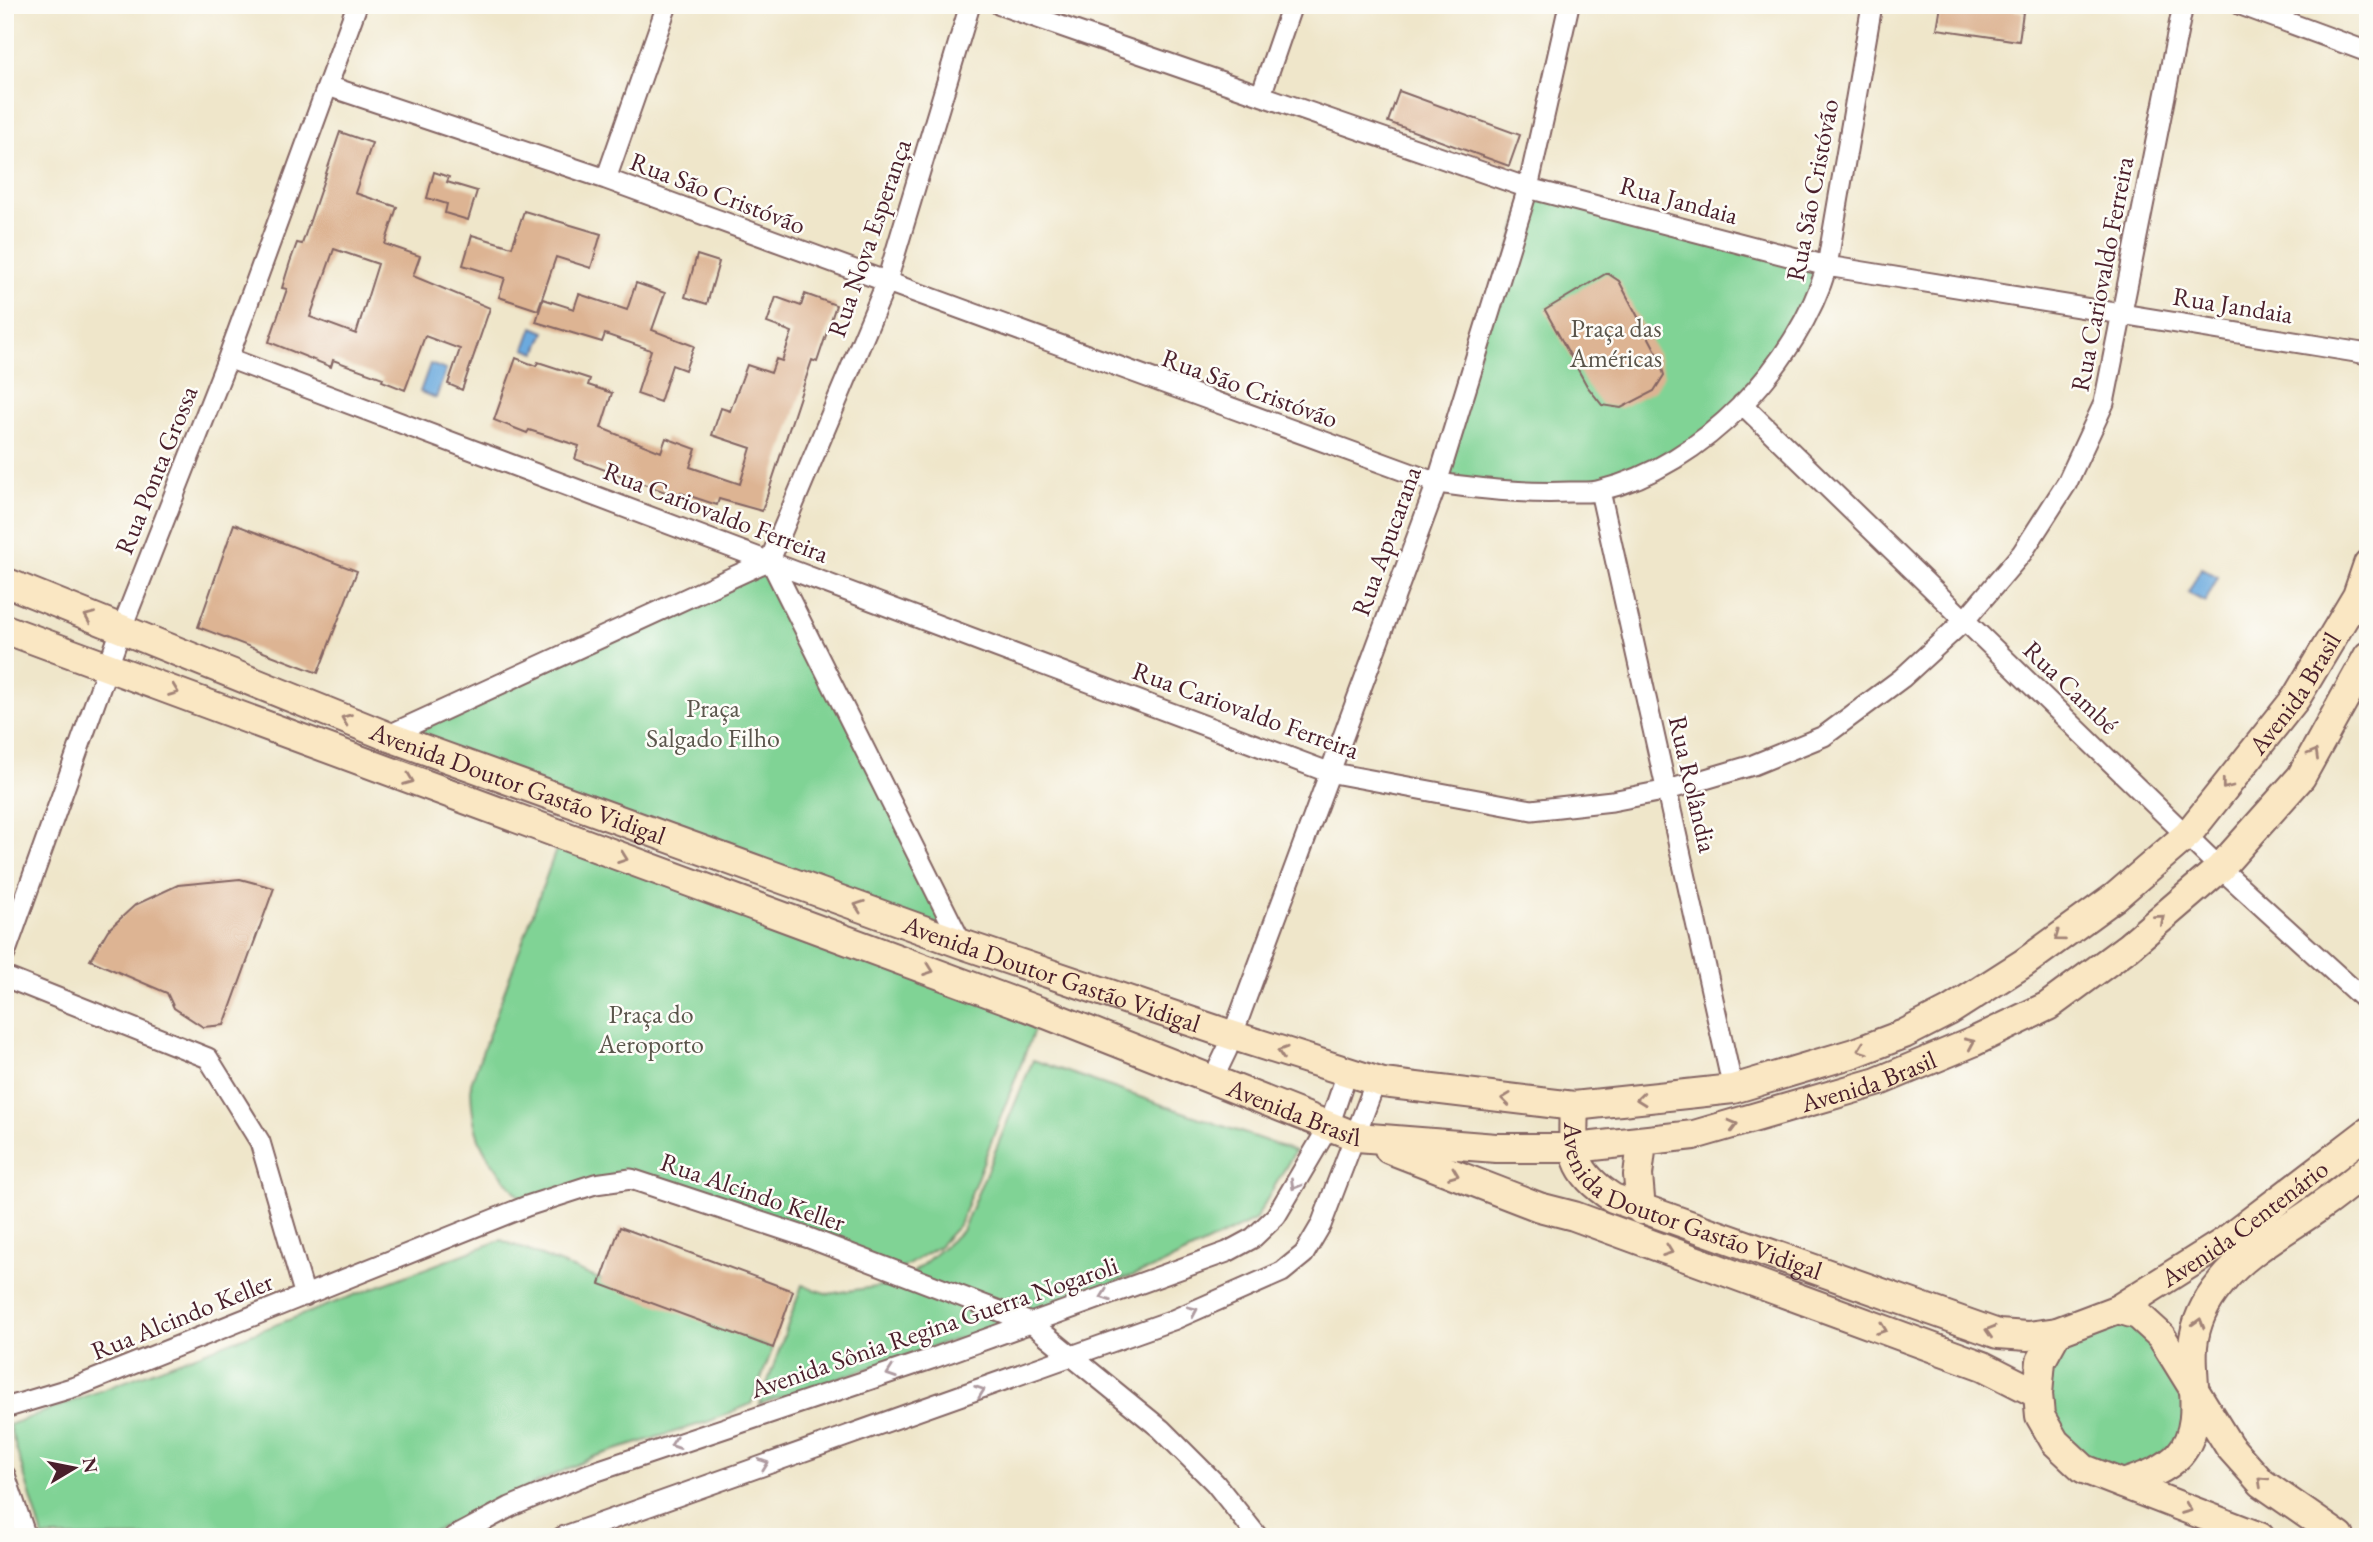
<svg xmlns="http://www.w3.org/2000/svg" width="2373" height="1542" viewBox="0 0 2373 1542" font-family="'EB Garamond',serif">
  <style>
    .green { fill: #80d395; stroke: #657960; stroke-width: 2 }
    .water { fill: #6caade; stroke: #5b6484; stroke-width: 2 }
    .building { fill: #ddb493; fill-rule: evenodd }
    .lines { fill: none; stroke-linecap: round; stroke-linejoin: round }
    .street-casing { stroke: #846563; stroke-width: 23 }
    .secondary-casing { stroke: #846563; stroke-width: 32 }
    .street { stroke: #fff; stroke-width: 19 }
    .secondary { stroke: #fae7c3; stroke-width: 28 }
    .oneway { stroke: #a28377 }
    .oneway2 { stroke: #ae9aa0 }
    .labels { text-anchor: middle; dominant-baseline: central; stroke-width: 5; stroke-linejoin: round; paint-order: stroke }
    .street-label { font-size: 26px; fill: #4a1f2b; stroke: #fdfcf7 }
    .park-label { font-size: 26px; fill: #5a554b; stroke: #fdfcf7 }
  </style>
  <rect width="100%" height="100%" fill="#fdfcf7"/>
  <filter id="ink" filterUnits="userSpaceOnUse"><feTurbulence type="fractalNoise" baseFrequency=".0143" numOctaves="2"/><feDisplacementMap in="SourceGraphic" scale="14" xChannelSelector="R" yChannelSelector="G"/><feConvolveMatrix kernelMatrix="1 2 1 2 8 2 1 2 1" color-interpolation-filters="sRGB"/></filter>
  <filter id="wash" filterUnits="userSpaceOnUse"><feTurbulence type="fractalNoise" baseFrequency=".00686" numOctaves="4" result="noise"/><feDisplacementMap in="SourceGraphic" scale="28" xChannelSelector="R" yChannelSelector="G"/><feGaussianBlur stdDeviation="1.57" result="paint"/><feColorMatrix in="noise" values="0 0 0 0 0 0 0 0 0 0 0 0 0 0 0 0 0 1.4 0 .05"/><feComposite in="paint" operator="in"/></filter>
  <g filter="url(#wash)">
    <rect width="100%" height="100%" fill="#efe6ca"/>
    <path class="green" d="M1528,188L1827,266L1819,295L1711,435L1600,491L1439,484Z
      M770,560L962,944L387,736Z
      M561,836L1041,1012L959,1225L939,1246L898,1271L631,1179L527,1206C489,1158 471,1148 471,1083Z
      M1033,1060L1295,1151L1255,1220L1159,1266L981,1331L760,1404L802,1285L828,1294L901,1283L962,1231Z
      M501,1240L773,1348L751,1404L710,1421L593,1457L421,1537H43L9,1425Z
      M2118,1309L2195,1391L2192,1428L2158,1472L2084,1469L2038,1394L2057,1332Z"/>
    <path class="water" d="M533,327L545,332L536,353L525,349Z
      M430,364L446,370L436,398L420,392Z
      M2201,568L2218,577L2205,602L2188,593Z"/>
    <g id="blocks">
      <path class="building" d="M1941,5H1988L2023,12L2019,41L1937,29Z
        M1399,91L1520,135L1509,166L1388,122Z
        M340,132L372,143L355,193L397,207L385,244L420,256L413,276L490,308L462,390L448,384L460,349L425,336L405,390L382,381L383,378L333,360L331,367L269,342L287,289L282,288L290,262L297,243L302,244ZM334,249L378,264L356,334L310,317Z
        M434,172L449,177L447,182L477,191L468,220L445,213L447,204L427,198Z
        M524,211L601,234L591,268L556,257L538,310L499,297L505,278L463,265L472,235L512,247Z
        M697,255L719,262L707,304L685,297Z
        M1607,273L1619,281L1658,355L1664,375L1654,391L1621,408L1602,405L1587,386L1545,310Z
        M636,283L665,293L652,330L694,346L685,370L672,365L660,402L637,394L651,350L605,334L602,342L536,322L543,299L574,309L579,294L627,310Z
        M805,294L836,305L817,362L812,360L762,511L719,499L717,505L681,493L679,497L575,459L579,446L529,430L527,433L494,420L516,358L536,366L538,362L590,379L588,385L612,393L601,428L661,452L666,438L696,449L690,467L740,484L751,448L712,435L721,408L730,411L747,365L771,373L776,359L782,361L792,332L767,323L776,297L801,306Z
        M234,524L357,571L318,673L198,627Z
        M240,879L274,888L224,1025L203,1027L174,1008L167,993L90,960L108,930L135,905L178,885Z
        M620,1227L793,1291L773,1348L600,1284Z"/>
    </g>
  </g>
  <g filter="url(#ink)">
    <use href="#blocks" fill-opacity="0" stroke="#846563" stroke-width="2"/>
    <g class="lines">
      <defs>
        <path id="street" d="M1000,5L1528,188L1827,266L2368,354
          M2241,5L2368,52
          M328,86L606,179L1437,483C1482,489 1524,494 1570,492C1580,492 1592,493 1601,490C1702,466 1798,364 1827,266L1872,5
          M1261,95L1292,5
          M606,179L667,5
          M228,358L1328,772L1532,810L1612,801L1668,790L1753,765L1824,736L1902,678L1964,621L2022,553L2067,483L2104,403L2183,5
          M1742,404L2220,868L2368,1003
          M1600,491L1733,1089
          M770,560L886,284L970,5
          M770,560L962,944
          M387,736L770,560
          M5,954L121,630L228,358L357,5
          M5,977L208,1058L260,1142L305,1296
          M1212,1081L1227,1050L1437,483L1528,188L1569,5
          M5,1408L78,1386L527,1206L595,1184L631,1179L809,1238L1031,1323L1161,1429L1215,1483L1258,1537
          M5,1475L26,1537
          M454,1537L510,1507L588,1474L931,1359L1227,1252L1253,1238L1276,1216L1329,1126L1347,1073
          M562,1537L1173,1320L1282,1272L1304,1254L1321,1225L1376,1081"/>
        <g id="secondary">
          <path id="s1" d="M5,582L387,736L962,944L1231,1035L1383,1083L1574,1106L1733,1089L1854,1053L1904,1034L1949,1011L2024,963L2115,897L2188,834L2296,698L2357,596L2368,564"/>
          <path id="s2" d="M5,629L1041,1012L1357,1137L1496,1148H1575L1694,1135L1877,1082L1973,1042L2048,1006L2128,947L2220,868L2301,777L2368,656"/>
          <path id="s3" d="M1574,1106C1572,1154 1572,1171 1613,1198L1998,1334L2028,1336L2057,1332L2118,1309L2224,1242L2368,1132"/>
          <path d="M1389,1149L1539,1207L1574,1216L1983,1366L2038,1394"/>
          <path d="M1641,1210L1638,1175L1642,1143"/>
          <path d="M2118,1309L2138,1315L2161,1336L2229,1446L2262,1483L2340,1537"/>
          <path d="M2057,1332L2041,1361L2038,1394L2040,1416L2055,1442L2084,1469L2260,1537"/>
          <path d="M2123,1484C2143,1477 2164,1471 2179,1455C2205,1426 2190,1380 2193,1346C2195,1323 2206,1301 2221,1283C2247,1250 2288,1230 2322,1205C2338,1194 2353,1181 2368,1169"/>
        </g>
      </defs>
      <use href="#street" class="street-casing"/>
      <use href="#secondary" class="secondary-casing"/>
      <use href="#street" class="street"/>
      <use href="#secondary" class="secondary"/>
    </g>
    <defs><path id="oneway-chevron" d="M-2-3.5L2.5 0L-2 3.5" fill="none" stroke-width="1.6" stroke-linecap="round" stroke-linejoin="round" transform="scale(1.75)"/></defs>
    <g class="oneway">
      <use href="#oneway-chevron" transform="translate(89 617) rotate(-157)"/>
      <use href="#oneway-chevron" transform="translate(174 691) rotate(21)"/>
      <use href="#oneway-chevron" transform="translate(346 719) rotate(-158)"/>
      <use href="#oneway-chevron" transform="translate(2314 754) rotate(-60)"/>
      <use href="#oneway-chevron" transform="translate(409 780) rotate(21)"/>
      <use href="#oneway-chevron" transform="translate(2226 785) rotate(128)"/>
      <use href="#oneway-chevron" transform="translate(623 858) rotate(20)"/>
      <use href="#oneway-chevron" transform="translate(859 906) rotate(-160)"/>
      <use href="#oneway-chevron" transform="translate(2160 919) rotate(-41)"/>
      <use href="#oneway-chevron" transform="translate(2059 937) rotate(144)"/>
      <use href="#oneway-chevron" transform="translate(929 970) rotate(20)"/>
      <use href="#oneway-chevron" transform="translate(1970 1043) rotate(-24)"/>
      <use href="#oneway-chevron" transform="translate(1862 1049) rotate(160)"/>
      <use href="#oneway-chevron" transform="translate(1282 1052) rotate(-162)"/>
      <use href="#oneway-chevron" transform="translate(1506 1099) rotate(-173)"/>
      <use href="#oneway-chevron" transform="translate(1641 1099) rotate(174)"/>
      <use href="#oneway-chevron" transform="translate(1733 1125) rotate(-15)"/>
      <use href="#oneway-chevron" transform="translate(1454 1174) rotate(21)"/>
      <use href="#oneway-chevron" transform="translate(1668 1251) rotate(20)"/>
      <use href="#oneway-chevron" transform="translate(2199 1323) rotate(-74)"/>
      <use href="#oneway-chevron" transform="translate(1882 1329) rotate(20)"/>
      <use href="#oneway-chevron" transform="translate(1990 1331) rotate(-163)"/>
      <use href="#oneway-chevron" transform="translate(2262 1481) rotate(-137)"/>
      <use href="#oneway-chevron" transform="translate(2187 1509) rotate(21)"/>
    </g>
    <g class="oneway2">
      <use href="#oneway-chevron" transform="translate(1295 1185) rotate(120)"/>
      <use href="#oneway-chevron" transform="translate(1105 1296) rotate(160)"/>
      <use href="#oneway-chevron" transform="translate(1193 1311) rotate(-24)"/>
      <use href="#oneway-chevron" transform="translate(891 1373) rotate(161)"/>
      <use href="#oneway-chevron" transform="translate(980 1391) rotate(-20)"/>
      <use href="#oneway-chevron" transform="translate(675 1444) rotate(161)"/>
      <use href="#oneway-chevron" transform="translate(764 1464) rotate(-20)"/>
    </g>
  </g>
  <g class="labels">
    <g class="street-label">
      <text transform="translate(1812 190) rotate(-79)">Rua São Cristóvão</text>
      <text transform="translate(718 193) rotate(21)">Rua São Cristóvão</text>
      <text transform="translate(1679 200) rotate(15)">Rua Jandaia</text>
      <text transform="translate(869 238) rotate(-71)">Rua Nova Esperança</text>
      <text transform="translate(2102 274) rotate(-79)">Rua Cariovaldo Ferreira</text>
      <text transform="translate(2233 305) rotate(9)">Rua Jandaia</text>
      <text transform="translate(1250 388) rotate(20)">Rua São Cristóvão</text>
      <text transform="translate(156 470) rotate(-68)">Rua Ponta Grossa</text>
      <text transform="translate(716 512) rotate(21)">Rua Cariovaldo Ferreira</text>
      <text transform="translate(1386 541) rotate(-70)">Rua Apucarana</text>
      <text transform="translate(2071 687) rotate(44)">Rua Cambé</text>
      <text stroke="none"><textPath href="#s1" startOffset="2524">Avenida Brasil</textPath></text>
      <text transform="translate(1246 710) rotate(20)">Rua Cariovaldo Ferreira</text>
      <text stroke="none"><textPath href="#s1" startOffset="551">Avenida Doutor Gastão Vidigal</textPath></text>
      <text transform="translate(1693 784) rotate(77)">Rua Rolândia</text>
      <text stroke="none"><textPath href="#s1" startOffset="1118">Avenida Doutor Gastão Vidigal</textPath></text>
      <text stroke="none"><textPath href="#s2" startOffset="1965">Avenida Brasil</textPath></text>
      <text stroke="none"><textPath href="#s2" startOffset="1377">Avenida Brasil</textPath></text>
      <text transform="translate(753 1192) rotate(19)">Rua Alcindo Keller</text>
      <text stroke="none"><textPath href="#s3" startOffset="172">Avenida Doutor Gastão Vidigal</textPath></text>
      <text stroke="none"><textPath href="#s3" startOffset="793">Avenida Centenário</textPath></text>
      <text transform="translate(182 1316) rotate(-22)">Rua Alcindo Keller</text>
      <text transform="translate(934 1327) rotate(-19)">Avenida Sônia Regina Guerra Nogaroli</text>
    </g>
    <g class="park-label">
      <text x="1616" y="328">Praça das<tspan x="1616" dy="30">Américas</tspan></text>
      <text x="713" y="708">Praça<tspan x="713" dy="30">Salgado Filho</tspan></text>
      <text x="651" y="1014">Praça do<tspan x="651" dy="30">Aeroporto</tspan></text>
    </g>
  </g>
  <rect width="2373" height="1542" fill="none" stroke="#fdfcf7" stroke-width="28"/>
  <g transform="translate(74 1468) rotate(80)" stroke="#fdfcf7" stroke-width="5" paint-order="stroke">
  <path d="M0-5L12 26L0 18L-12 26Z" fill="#4a1f2b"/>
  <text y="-10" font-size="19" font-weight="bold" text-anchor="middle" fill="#4a1f2b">N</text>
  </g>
</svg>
